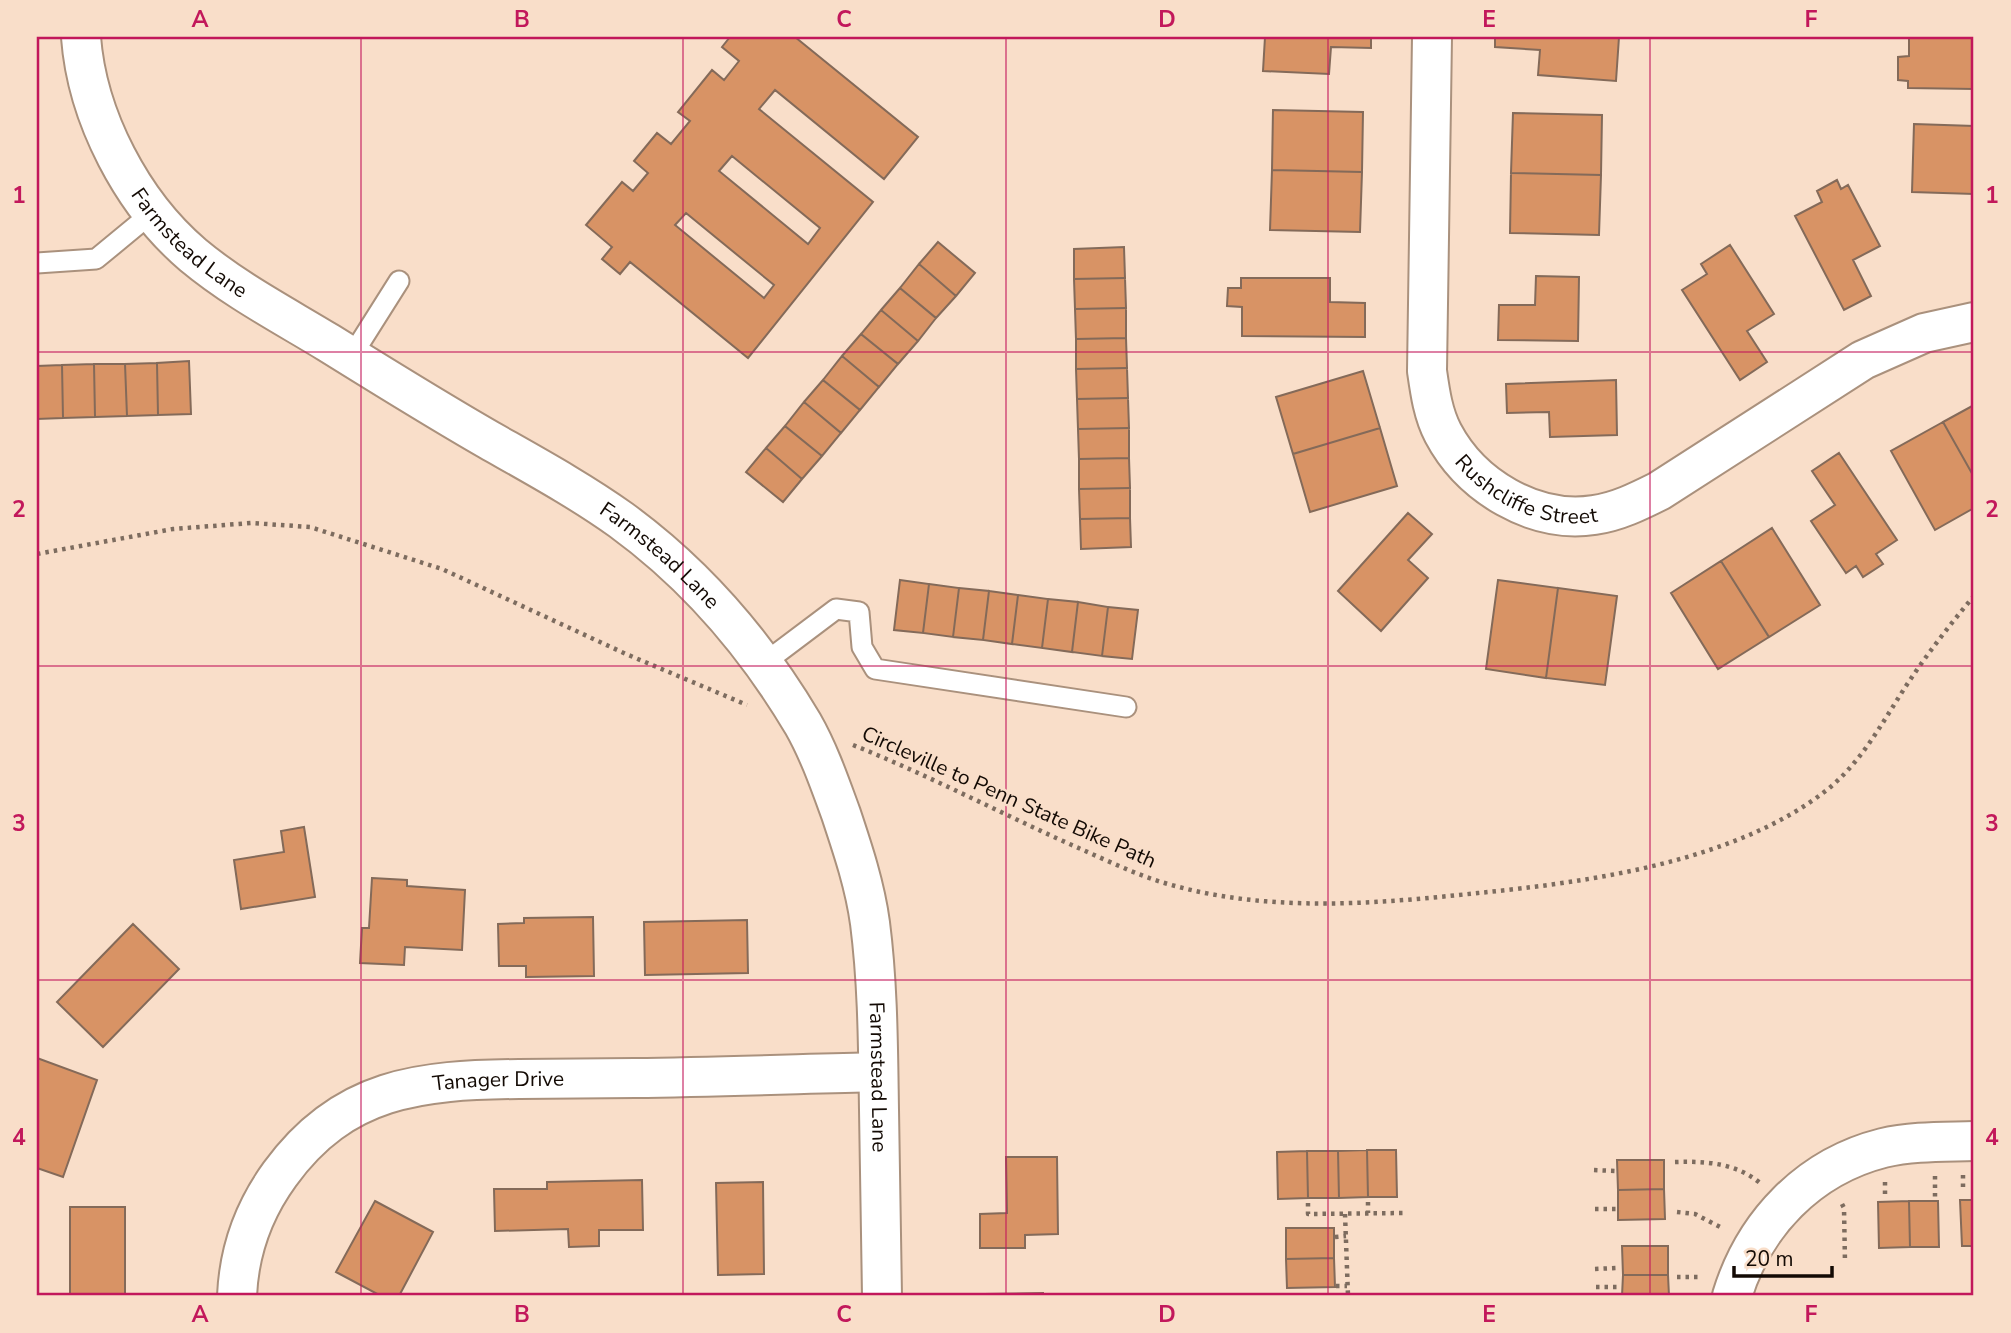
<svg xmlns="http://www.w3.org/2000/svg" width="2011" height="1333" viewBox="0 0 2011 1333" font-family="'Nunito Sans',sans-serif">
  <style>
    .building { fill: #d89365; stroke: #846a59; stroke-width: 2; fill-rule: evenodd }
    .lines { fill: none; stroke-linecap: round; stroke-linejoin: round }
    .lane-casing { stroke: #aa917d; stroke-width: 23 }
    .street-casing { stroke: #aa917d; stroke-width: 42 }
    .path { stroke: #7d6c5f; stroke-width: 4.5; stroke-dasharray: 3.5 5; stroke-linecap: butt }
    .lane { stroke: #fff; stroke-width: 19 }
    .street { stroke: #fff; stroke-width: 38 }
    .grid { fill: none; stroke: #c2185b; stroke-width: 2; stroke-opacity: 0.55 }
    .labels { text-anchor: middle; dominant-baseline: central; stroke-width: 5; stroke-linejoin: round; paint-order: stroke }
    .street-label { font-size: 21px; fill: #130a04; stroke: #f9dec9 }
    .neatline { fill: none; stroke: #c2185b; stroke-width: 2.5 }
    .grid-label { font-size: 23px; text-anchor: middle; font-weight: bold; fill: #c2185b }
  </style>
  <rect width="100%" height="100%" fill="#f9dec9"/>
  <path class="building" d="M730,37H795L918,137L884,179L775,90L759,109L873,202L748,358L630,262L620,274L602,259L612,247L586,225L622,182L633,191L648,173L634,161L657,133L671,144L690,121L678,112L712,70L724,80L739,61L722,47ZM732,156L820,228L808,244L719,171ZM686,213L774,285L764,298L675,225Z
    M1265,37H1371V48L1331,47L1329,74L1263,71Z
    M1495,37H1619L1616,81L1538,75L1540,50L1495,47Z
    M1909,37H1974V89L1908,88V81L1898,80V57L1909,56Z
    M1273,110L1363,112L1362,172L1272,170Z
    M1513,113L1602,115L1601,175L1511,173Z
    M1914,124L1974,126V194L1912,192Z
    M1272,170L1362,172L1360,232L1270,230Z
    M1511,173L1601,175L1599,235L1510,233Z
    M1837,180L1841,189L1848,185L1880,246L1853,260L1871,296L1844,310L1795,216L1822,202L1817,191Z
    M938,242L975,273L956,296L919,264Z
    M1730,245L1774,314L1747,331L1767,362L1740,380L1682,290L1707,274L1701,264Z
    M1124,247L1125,278L1074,279V249Z
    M919,264L956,296L936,318L900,288Z
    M1536,276L1579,277L1578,341L1498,340L1499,305H1535Z
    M1125,278L1126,308L1075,309L1074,279Z
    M1241,278H1330V302L1365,303V337L1242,336V307L1227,306L1228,288H1241Z
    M900,288L936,318L918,341L881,310Z
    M1126,308V338L1076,339L1075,309Z
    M881,310L918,341L898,364L861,334Z
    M861,334L898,364L879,387L842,356Z
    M1126,338L1127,368L1076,369V339Z
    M842,356L879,387L860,410L823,380Z
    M189,361L191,414L158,415L157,363Z
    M157,363L158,415L127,416L125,364Z
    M94,364H125L127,416L95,417Z
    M94,364L95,417L63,418L62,365Z
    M62,365L63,418L37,419V366Z
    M1127,368L1128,398L1077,399L1076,369Z
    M1363,371L1380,428L1293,454L1276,397Z
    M823,380L860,410L841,433L804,402Z
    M1616,380L1617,435L1550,437L1549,412L1507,413L1506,384Z
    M1128,398L1129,428L1078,429L1077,399Z
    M804,402L841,433L822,456L785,426Z
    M1974,405V477L1943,422Z
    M1943,422L1974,477V508L1935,530L1891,451Z
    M785,426L822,456L802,479L766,448Z
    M1129,428V458L1079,459L1078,429Z
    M1380,428L1397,486L1310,512L1293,454Z
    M766,448L802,479L783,502L746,472Z
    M1839,453L1897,540L1876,554L1883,564L1863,577L1856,566L1846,573L1811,521L1835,505L1812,471Z
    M1129,458L1130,488L1079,489V459Z
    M1130,488V518L1080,519L1079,489Z
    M1408,513L1432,534L1408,560L1428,578L1381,631L1338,591Z
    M1130,518L1131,547L1081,549L1080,519Z
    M1772,528L1820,605L1769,637L1721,561Z
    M1721,561L1769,637L1718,669L1671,593Z
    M900,580L929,584L923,633L894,630Z
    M1498,580L1558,588L1546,678L1486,669Z
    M929,584L959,588L953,637L923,633Z
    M959,588L989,591L983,640L953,637Z
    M1558,588L1617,596L1605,685L1546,678Z
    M989,591L1018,595L1012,644L983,640Z
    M1018,595L1048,599L1042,648L1012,644Z
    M1048,599L1078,602L1072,652L1042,648Z
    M1078,602L1108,607L1102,656L1072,652Z
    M1108,607L1138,610L1132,659L1102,656Z
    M304,827L315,897L241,909L234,860L284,852L281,831Z
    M372,878L407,880V886L465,890L462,950L405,947L404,965L360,963L362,928H369Z
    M593,917L594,976L526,977V966H499L498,924L524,923V918Z
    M747,920L748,973L645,975L644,922Z
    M133,924L179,969L103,1047L57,1002Z
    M37,1058L97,1080L63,1177L37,1168Z
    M1367,1150L1368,1197L1339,1198L1338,1151Z
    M1367,1150H1396L1397,1197H1368Z
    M1307,1151L1308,1198L1278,1199L1277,1152Z
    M1307,1151H1338L1339,1198H1308Z
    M1006,1157H1057L1058,1234L1025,1235V1248H980V1214L1007,1213Z
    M1617,1160H1664V1189L1618,1190Z
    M642,1180L643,1230H599V1246L569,1247L568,1229L495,1231L494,1189H547V1182Z
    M763,1182L764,1274L718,1275L716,1183Z
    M1664,1189L1665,1219L1618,1220V1190Z
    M1960,1200H1974V1246H1962Z
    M375,1201L433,1232L399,1296H381L336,1272Z
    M1909,1201H1938L1939,1247H1910Z
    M1909,1201L1910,1247L1879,1248L1878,1202Z
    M70,1207H125V1296H70Z
    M1286,1228H1334V1258L1286,1259Z
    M1622,1246H1668V1275H1623Z
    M1334,1258L1335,1287L1287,1288L1286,1259Z
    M1623,1275H1668L1669,1296H1622Z
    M1043,1293V1296H985V1294Z"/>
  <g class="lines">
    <defs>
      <path id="lane" d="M37,263L96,259L153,212
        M351,357L399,281
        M763,664L836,609L859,612L862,647L875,669L1126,707"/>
      <g id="street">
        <path id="s1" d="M81,37C87,117 132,203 193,255C235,290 283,315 329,343C382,376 435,409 489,440C533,465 579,490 621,520C695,574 756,645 803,724C819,752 830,784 841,814C853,850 865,886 870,923C878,985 878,1048 879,1110C880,1172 881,1234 882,1296"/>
        <path id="s2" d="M1432,37L1427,371C1430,392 1433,414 1443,433C1471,486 1534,524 1594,515C1617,512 1639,501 1659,491L1863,360L1924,333L1974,322"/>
        <path id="s3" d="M237,1296C239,1250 253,1211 280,1174C343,1087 420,1080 519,1079C558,1079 596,1078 635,1078C716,1077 797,1074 878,1072"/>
        <path d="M1732,1296C1754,1224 1808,1167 1883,1148C1913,1141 1944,1142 1974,1141"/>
      </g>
    </defs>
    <use href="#lane" class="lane-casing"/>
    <use href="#street" class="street-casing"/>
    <path class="path" d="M37,554L173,529L251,523L310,527L442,569L626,654L747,705
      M853,745C928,775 1000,813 1074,846C1104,859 1136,875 1168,884C1269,913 1375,904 1478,893C1591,882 1738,861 1828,789C1865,759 1886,715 1912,677C1931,649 1952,622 1974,596
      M1675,1162C1706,1161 1736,1163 1760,1183
      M1594,1170L1616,1171
      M1963,1175V1192
      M1935,1176V1197
      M1885,1182V1196
      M1368,1202V1213
      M1308,1203V1214L1406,1213
      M1842,1204L1844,1208L1845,1263
      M1595,1209H1617
      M1677,1212L1695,1214L1724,1229
      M1345,1214L1348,1296
      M1335,1237L1346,1236
      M1595,1269L1617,1268
      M1677,1277H1701
      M1336,1286H1347
      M1596,1287H1618"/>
    <use href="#lane" class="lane"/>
    <use href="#street" class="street"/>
  </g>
  <path class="grid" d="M361,37V1296M683,37V1296M1006,37V1296M1328,37V1296M1650,37V1296M37,352H1974M37,666H1974M37,980H1974"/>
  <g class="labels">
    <g class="street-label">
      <text stroke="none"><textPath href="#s1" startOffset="240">Farmstead Lane</textPath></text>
      <text stroke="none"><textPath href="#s2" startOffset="506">Rushcliffe Street</textPath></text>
      <text stroke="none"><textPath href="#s1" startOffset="807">Farmstead Lane</textPath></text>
      <text transform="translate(1009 797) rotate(24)">Circleville to Penn State Bike Path</text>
      <text stroke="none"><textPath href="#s1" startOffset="1395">Farmstead Lane</textPath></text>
      <text stroke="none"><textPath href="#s3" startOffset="380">Tanager Drive</textPath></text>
    </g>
  </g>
  <rect width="2011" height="1333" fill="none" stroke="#f9dec9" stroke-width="77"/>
  <path d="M1734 1266v10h98v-10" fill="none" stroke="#130a04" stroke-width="3.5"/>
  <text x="1745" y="1266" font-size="21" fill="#130a04" stroke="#f9dec9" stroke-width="5" paint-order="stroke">20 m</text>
  <rect x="38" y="38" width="1934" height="1256" class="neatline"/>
  <g class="grid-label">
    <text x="200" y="27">A</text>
    <text x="522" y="27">B</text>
    <text x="844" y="27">C</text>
    <text x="1167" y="27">D</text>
    <text x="1489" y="27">E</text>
    <text x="1811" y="27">F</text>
    <text x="19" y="203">1</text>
    <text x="1992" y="203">1</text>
    <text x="19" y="517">2</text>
    <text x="1992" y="517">2</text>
    <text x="19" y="831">3</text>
    <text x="1992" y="831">3</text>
    <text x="19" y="1145">4</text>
    <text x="1992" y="1145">4</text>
    <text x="200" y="1322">A</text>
    <text x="522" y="1322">B</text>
    <text x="844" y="1322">C</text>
    <text x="1167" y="1322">D</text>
    <text x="1489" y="1322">E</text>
    <text x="1811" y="1322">F</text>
  </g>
</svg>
